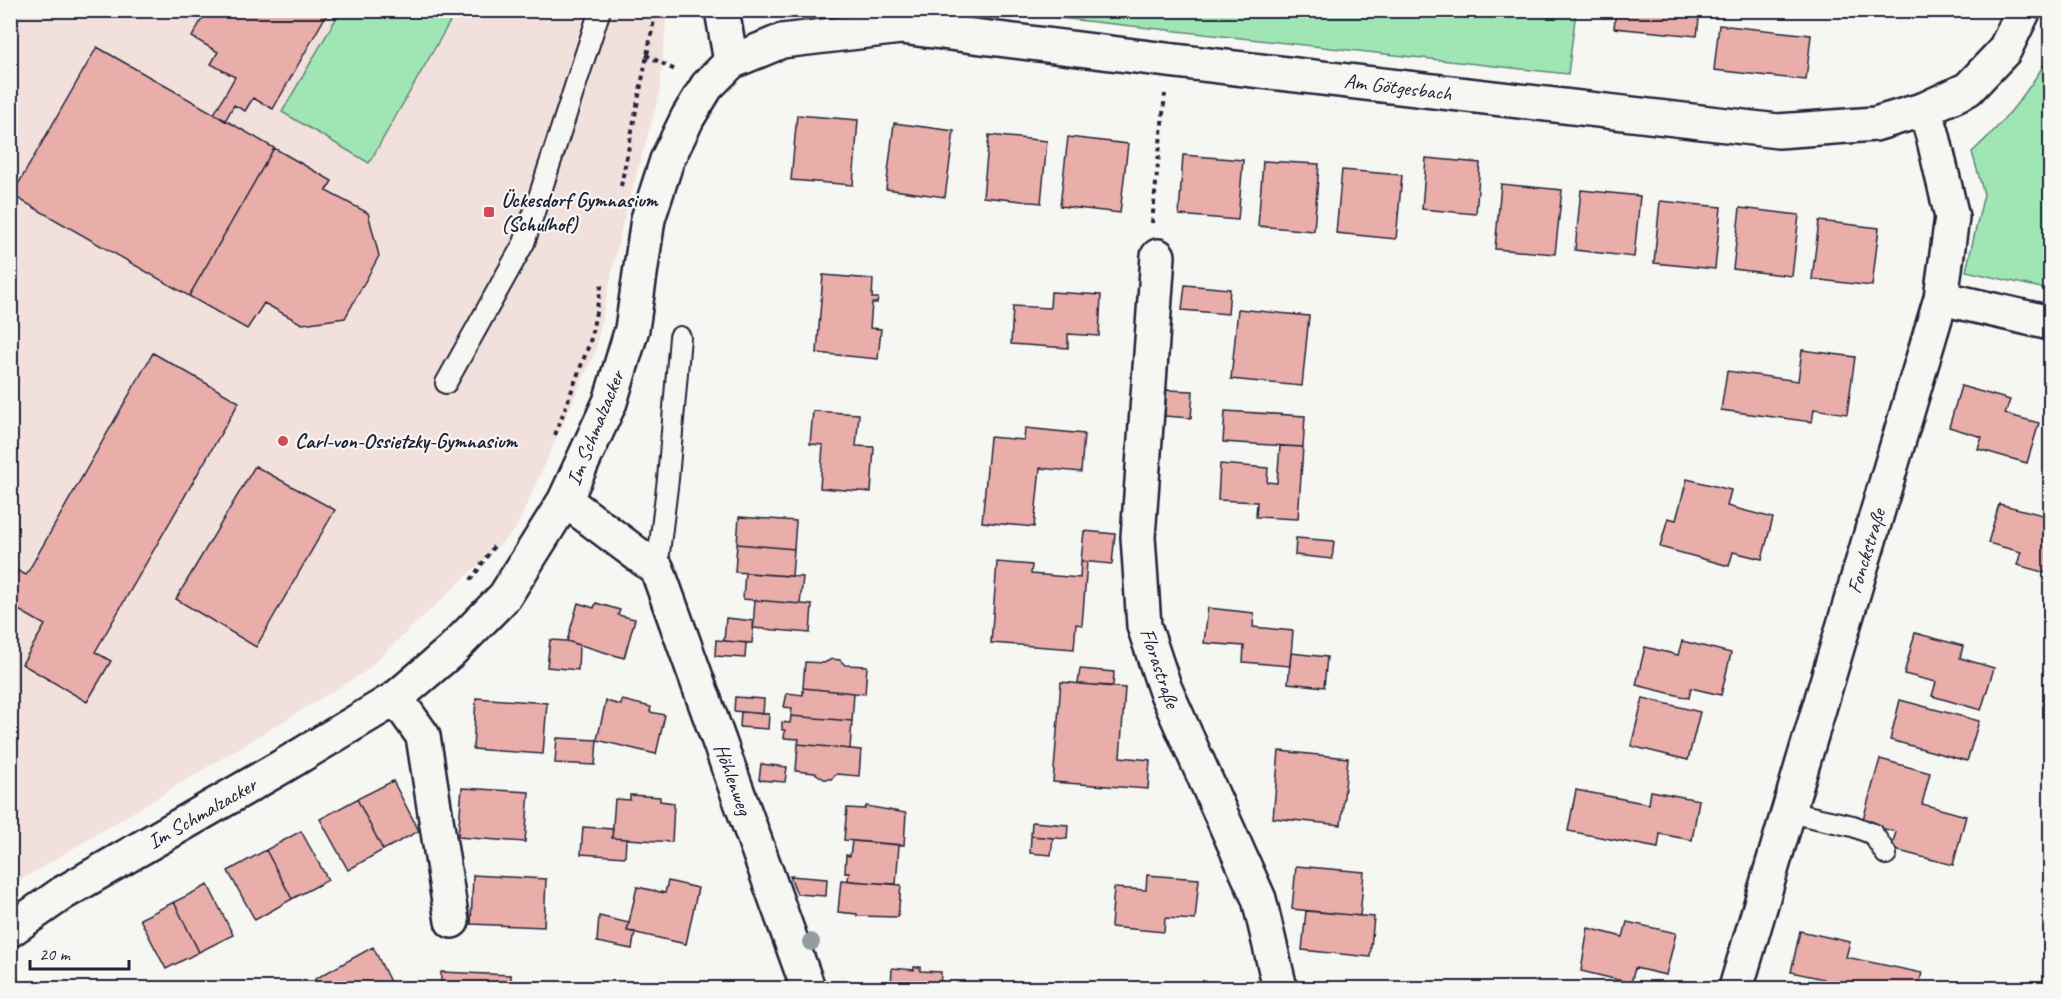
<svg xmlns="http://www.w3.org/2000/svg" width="2061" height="999" viewBox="0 0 2061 999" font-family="Caveat,sans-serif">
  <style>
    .built { fill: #f2e0dc }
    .green { fill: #9fe6b4; stroke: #608478; stroke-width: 1.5 }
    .building { fill: #e9aeaa; stroke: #22223b; stroke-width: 1.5 }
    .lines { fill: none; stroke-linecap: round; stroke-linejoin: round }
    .lane-casing { stroke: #22223b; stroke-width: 24 }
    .street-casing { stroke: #22223b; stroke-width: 38 }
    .path { stroke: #22223b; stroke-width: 4; stroke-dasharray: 4.5 4.5; stroke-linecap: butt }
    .lane { stroke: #f6f6f2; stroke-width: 20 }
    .street { stroke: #f6f6f2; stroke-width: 33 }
    .tree { fill: #929c9e }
    .poi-dot { fill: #d1495b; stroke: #f6f6f2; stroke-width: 2 }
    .labels { text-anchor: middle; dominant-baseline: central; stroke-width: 4.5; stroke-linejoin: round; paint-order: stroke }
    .street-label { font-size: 21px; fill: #22223b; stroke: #f6f6f2 }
    .poi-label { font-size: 21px; font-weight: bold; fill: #22223b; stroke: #f6f6f2; text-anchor: start }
  </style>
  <rect width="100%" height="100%" fill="#f6f6f2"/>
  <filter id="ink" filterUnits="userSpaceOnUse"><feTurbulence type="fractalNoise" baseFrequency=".0167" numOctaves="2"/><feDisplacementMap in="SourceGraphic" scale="12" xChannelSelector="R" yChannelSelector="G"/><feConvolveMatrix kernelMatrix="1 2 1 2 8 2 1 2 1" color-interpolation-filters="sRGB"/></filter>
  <g filter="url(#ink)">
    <path class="built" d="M20,11H667L659,96L622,225L595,352L515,530L363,673L11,886L10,27Z"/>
    <path class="green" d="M341,10L456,11L369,163L282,112Z
      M996,11L1576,10V11L1568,74Z
      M2050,55V290L1966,271L1984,194L1972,152C2005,122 2027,93 2050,55Z"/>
    <path class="building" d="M207,10H329L273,109L253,98L245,111L234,105L225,121L214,114L235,77L211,64L218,52L192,37Z
      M1616,10H1700L1697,36L1614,28Z
      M1719,25L1811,35L1806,80L1714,70Z
      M97,47L274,148L189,296L12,195Z
      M797,115L858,120L853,185L791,180Z
      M894,123L954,131L945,197L886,189Z
      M989,135L1047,141L1041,203L983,197Z
      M1068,137L1128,144L1120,213L1060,206Z
      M274,148L332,181L326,191L368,213L379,256L345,318L302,324L264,303L247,329L189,296Z
      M1183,155L1243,160L1238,220L1179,215Z
      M1426,158L1480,163L1476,214L1422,209Z
      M1263,161L1319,164L1314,231L1258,226Z
      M1342,170L1402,175L1396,239L1336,233Z
      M1501,184L1562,190L1555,254L1495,249Z
      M1581,190L1640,196L1634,257L1575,250Z
      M1660,201L1721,207L1715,269L1654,263Z
      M1740,208L1799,215L1792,276L1733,269Z
      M1819,221L1879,228L1872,286L1812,279Z
      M823,275L873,279L872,298H878L877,303H872L870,328L881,329L878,359L817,353Z
      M1185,285L1230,289L1228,314L1182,310Z
      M1051,292L1101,295L1099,336L1068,334V348L1011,344L1013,306L1050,308Z
      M1238,309L1309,316L1302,386L1231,379Z
      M1802,350L1855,357L1847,414L1814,409L1812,422L1721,410L1727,371L1798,381Z
      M153,353L239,402L95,652L111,661L87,702L22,664L45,625L10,605V567L26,575Z
      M1961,386L2010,400L2005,414L2039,423L2027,463L1978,449L1982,437L1949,427Z
      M1166,390L1193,391L1191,418L1165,416Z
      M813,411L859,414L856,446L874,447L871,492L820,488L823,445L810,444Z
      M1225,411L1305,416L1303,447L1223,442Z
      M1025,428L1084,434L1081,472L1040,468L1034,527L982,522L990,437L1024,440Z
      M1280,446L1303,447L1298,519L1256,517L1257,502L1218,500L1220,464L1268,468L1267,482L1277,483Z
      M255,466L335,510L256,647L176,599Z
      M1687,479L1731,490L1727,506L1773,518L1762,559L1733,552L1729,566L1660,547L1668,518L1676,520Z
      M1999,504L2047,516L2044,530L2050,532V574L2017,565L2021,552L1988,543Z
      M739,517L796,521L794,549L737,544Z
      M1084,531L1115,534L1112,564L1081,561Z
      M1296,538L1334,541L1332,559L1295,555Z
      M737,544L794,549L792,576L735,572Z
      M1081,561L1087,562L1082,625L1076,624L1074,649L991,643L997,562L1032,565L1031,574L1080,578Z
      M745,573L803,577L800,604L743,599Z
      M755,600L812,605L810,633L753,628Z
      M578,603L594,608L596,603L620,610L618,615L635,619L624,658L567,641Z
      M1208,608L1254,613L1253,627L1293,631L1290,666L1243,662L1244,646L1204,643Z
      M726,618L754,621L752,643L724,641Z
      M1915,633L1963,646L1960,658L1994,668L1981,710L1932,696L1936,682L1904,674Z
      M550,640L567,641L579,645L578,670L547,667Z
      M716,640L746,643L745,658L715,656Z
      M1682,641L1731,653L1721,695L1691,688L1689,698L1636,685L1645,647L1678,655Z
      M1291,653L1327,657L1324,687L1288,683Z
      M832,659L840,660L845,665L867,666L865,694L803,688L805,662L824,663Z
      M1080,669L1114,672L1113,686L1078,684Z
      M1061,682L1125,688L1120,757L1150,760L1148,789L1053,782Z
      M803,688L854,693L852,721L791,716L792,708L784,707L787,693L803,695Z
      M735,697L764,699L763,714L734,711Z
      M476,698L547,703L543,754L473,749Z
      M1643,698L1700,712L1688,760L1631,746Z
      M622,700L651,707L650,712L665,715L656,754L597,740L606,701L621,705Z
      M1900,700L1979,721L1967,761L1890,740Z
      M741,712L769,714L768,729L740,727Z
      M791,716L852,721L850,749L798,744L799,739L784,738L785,730H782V722L790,723Z
      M557,738L597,740L595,765L555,763Z
      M798,744L861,750L859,776L837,774L831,779H824L815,773L796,771Z
      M1279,751L1348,758L1341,825L1273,818Z
      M1880,759L1930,773L1922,804L1966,816L1953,865L1891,849L1896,832L1862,823Z
      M761,764L787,767L785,782L759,780Z
      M393,781L419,831L383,850L357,799Z
      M462,788L529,792L525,842L458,837Z
      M1576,790L1649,804L1651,791L1699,800L1692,840L1660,834L1658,848L1568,831Z
      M630,795L660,797V801L674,803L672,842L612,838L615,799L630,800Z
      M357,799L383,850L348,870L320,819Z
      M866,806L906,813L904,845L844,840L847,808L865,809Z
      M1032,822L1068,825L1067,839L1031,836Z
      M583,827L613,829L612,838L626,839L625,857L581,854Z
      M301,831L328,880L292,899L266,850Z
      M1031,836L1053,838L1051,855L1030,853Z
      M852,841L899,845L896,884L848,881L849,872L845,873L846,855L850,856Z
      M266,850L292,899L255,920L228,871Z
      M1296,866L1364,872L1360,916L1292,909Z
      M473,875L546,879L544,927L471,924Z
      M1147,875L1199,879L1195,920L1165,918L1164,932L1111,927L1114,888L1146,890Z
      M790,876L827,879L826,896L797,894Z
      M841,880L901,885L898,917L857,916V914L838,912Z
      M668,881L698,888L686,944L627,931L637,887L665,893Z
      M208,885L233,935L199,952L174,902Z
      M174,902L199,952L166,969L140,919Z
      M1306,911L1374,917L1370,957L1302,950Z
      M599,916L629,923L627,931L635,932L632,949L597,942Z
      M1627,922L1676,933L1666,975L1635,968L1631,983L1581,971L1588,928L1623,937Z
      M1800,931L1850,942L1846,957L1922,973L1918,988H1822L1824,979L1791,972Z
      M373,947L393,988H319L315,979Z
      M914,967H920V971L941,972L940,988H891L892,968L914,970Z
      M441,972L511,975V988H441Z"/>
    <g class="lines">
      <defs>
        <path id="lane" d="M446,383L524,243L600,10
          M657,569L668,479L680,337
          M1788,812L1853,826L1873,834L1886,854"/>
        <path id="street" d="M722,10L731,62
          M1158,256L1138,537L1144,626L1165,689L1259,899L1280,988
          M1941,298L2050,323
          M565,500L657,569L808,988
          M396,698L423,736L452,921
          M10,930L63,893L283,766L396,698L451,651L505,596L565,500L610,402L632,329L648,219L667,160L688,117L707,86L731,62L782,41L901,27L1167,60L1778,131L1875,124L1925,109L1968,89L2004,51L2024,10
          M1736,988L1941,298L1952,217L1933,136L1925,109"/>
      </defs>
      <use href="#lane" class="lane-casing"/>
      <use href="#street" class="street-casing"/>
      <path class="path" d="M646,55L677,71
        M621,186L656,10
        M1152,223L1165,94
        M555,435L590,342L602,282
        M471,580L494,546"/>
      <use href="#lane" class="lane"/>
      <use href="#street" class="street"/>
    </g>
    <circle class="tree" cx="811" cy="942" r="9"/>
  </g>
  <g class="poi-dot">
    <rect x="483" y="206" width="12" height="12" rx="3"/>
    <circle cx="283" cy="441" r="6"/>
  </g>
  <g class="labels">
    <g class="street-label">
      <text transform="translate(1398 87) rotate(7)">Am Götgesbach</text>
      <text transform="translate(595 428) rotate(-68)">Im Schmalzacker</text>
      <text transform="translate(1866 551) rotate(-73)">Fonckstraße</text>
      <text transform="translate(1160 668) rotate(71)">Florastraße</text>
      <text transform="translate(733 779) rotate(70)">Höhlenweg</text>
      <text transform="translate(202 813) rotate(-30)">Im Schmalzacker</text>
    </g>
    <g class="poi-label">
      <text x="501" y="200">Ückesdorf Gymnasium<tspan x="501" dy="24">(Schulhof)</tspan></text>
      <text x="295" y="441">Carl-von-Ossietzky-Gymnasium</text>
    </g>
  </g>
  <rect width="2061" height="999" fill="none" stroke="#f6f6f2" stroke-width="36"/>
  <rect x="18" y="18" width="2025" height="963" fill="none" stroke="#22223b" stroke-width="2" filter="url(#ink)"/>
  <path d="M30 960v9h99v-9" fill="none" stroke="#22223b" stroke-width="3"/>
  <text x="39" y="960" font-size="18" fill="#22223b" stroke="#f6f6f2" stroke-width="4.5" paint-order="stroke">20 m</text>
</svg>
